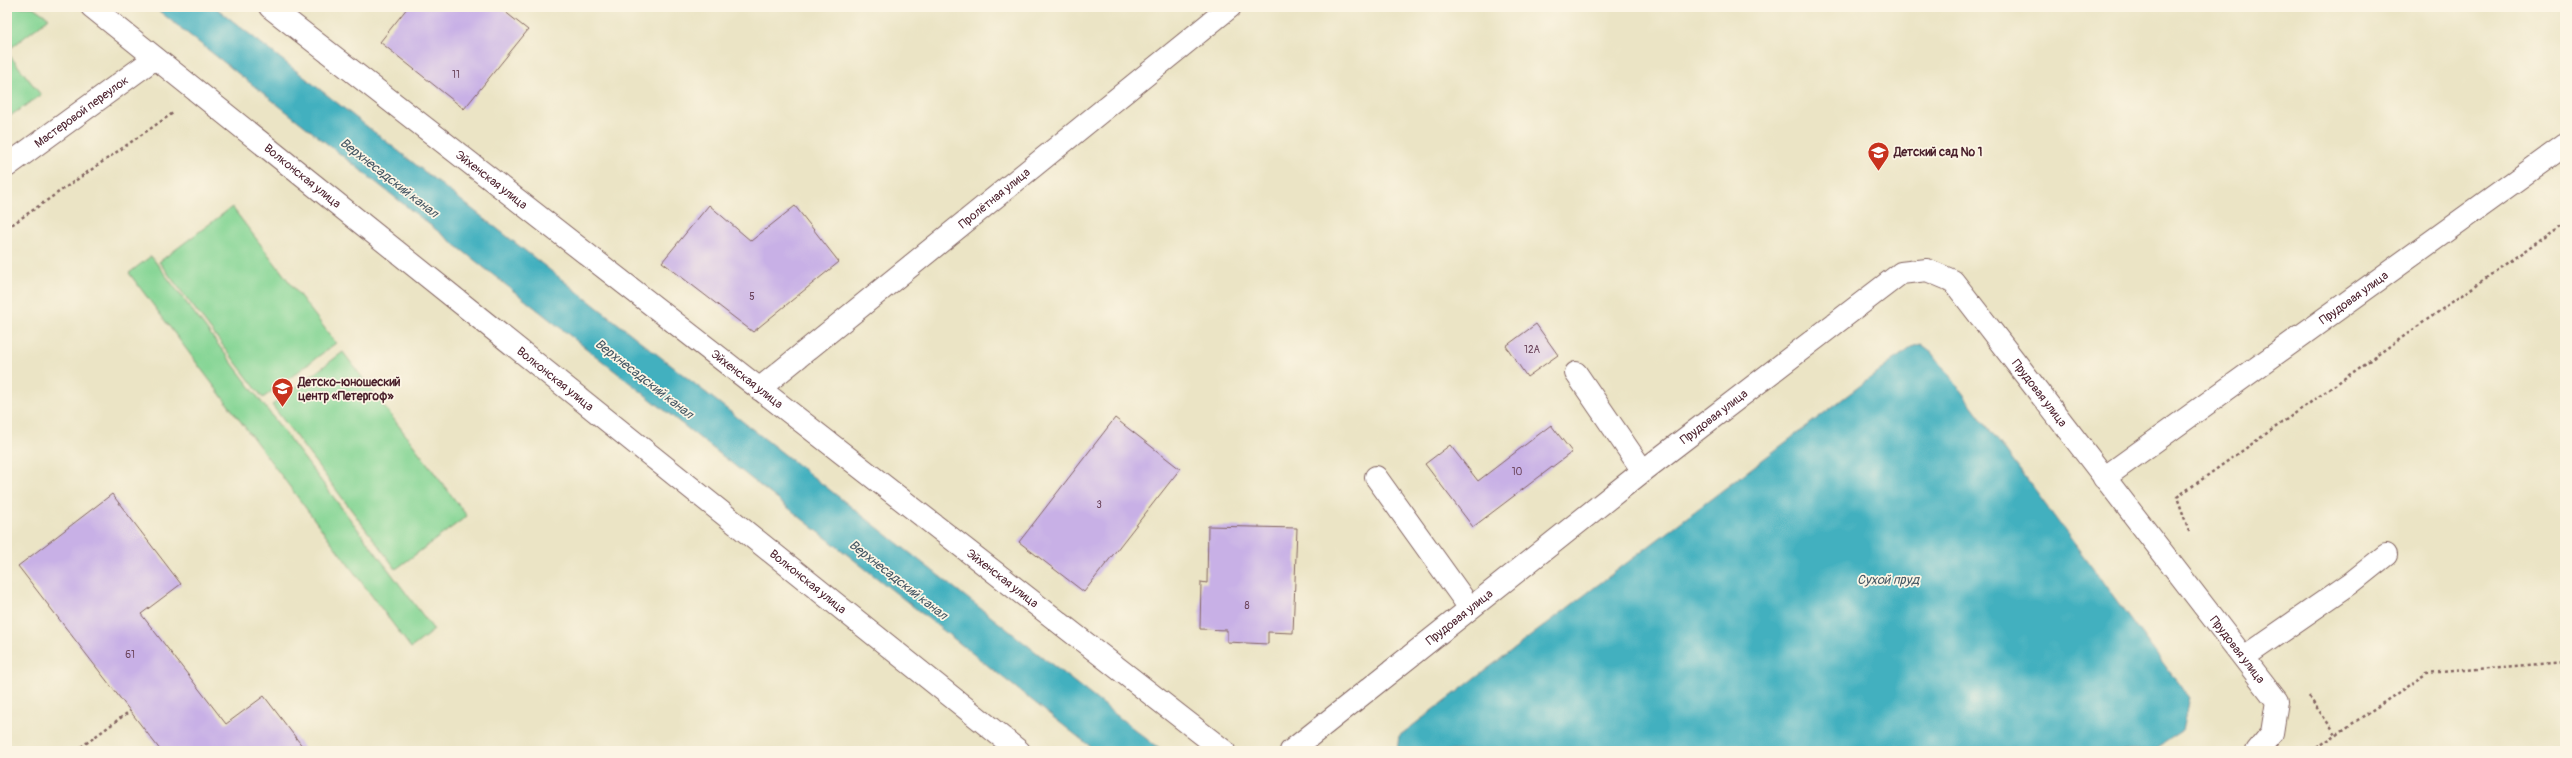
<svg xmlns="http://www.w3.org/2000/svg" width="2572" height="758" viewBox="0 0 2572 758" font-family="Pangolin,sans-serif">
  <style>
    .green { fill: #87d696; stroke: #687a60 }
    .water { fill: #42b0bf; stroke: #466875 }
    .building { fill: #c8b0e6 }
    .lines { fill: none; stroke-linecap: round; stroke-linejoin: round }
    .minor-casing { stroke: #826461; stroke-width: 24 }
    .path { stroke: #826461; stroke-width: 2.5; stroke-dasharray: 3 3; stroke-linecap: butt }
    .minor { stroke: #fff; stroke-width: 22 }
    .labels { text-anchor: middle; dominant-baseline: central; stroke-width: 3.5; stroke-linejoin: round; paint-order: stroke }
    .number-label { font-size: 10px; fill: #6a435a }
    .street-label { font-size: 12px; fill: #4a1f2b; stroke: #fcf5e5 }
    .poi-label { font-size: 12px; font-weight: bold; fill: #4a1f2b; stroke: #fcf5e5; text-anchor: start }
    .water-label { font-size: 13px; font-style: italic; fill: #475966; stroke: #fcf5e5 }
  </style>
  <rect width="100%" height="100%" fill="#fcf5e5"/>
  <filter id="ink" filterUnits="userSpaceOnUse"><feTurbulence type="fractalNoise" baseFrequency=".025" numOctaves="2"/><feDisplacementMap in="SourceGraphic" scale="8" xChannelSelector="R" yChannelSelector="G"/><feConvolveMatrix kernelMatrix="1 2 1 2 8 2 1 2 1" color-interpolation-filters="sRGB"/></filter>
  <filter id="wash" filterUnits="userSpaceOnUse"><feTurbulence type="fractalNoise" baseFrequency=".012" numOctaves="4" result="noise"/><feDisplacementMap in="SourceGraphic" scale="16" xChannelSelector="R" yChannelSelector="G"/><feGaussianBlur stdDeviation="0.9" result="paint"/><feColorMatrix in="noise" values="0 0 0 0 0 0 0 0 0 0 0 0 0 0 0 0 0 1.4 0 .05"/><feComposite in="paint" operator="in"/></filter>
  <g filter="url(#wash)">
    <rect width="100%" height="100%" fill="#ebe4c5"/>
    <path class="green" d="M7,7H33L49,18L7,51Z
      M7,52L41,95L7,118Z
      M232,207L336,343L263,398L159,262Z
      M151,256L434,630L411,648L129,273Z
      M343,352L467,516L396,569L272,405Z"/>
    <path class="water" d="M154,7H215L1162,751H1096Z
      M1921,344L1932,352L2189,698L2182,731L2152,751H1397L1399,736L1911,347Z"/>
    <g id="blocks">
      <path class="building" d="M408,7H499L528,30L464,109L380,42Z
        M709,205L751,241L795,206L839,262L753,332L662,262Z
        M1536,324L1558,355L1527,377L1506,346Z
        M1115,418L1180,469L1084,592L1019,542Z
        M1551,425L1572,452L1473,527L1425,464L1450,445L1478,481Z
        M112,494L181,584L141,614L226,724L264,696L306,751H161L18,566Z
        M1208,526L1297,528L1293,633L1268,632V644L1227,642V630L1200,629L1201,582L1207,583Z"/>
    </g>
  </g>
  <g filter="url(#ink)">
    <use href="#blocks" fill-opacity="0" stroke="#826461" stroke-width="1"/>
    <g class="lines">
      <defs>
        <g id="minor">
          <path id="s1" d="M92,7L1019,751"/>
          <path id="s2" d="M270,7L1224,751"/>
          <path id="s3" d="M7,166L155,58"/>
          <path d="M1576,373L1643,471"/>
          <path id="s4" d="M759,389L1230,7"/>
          <path d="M1376,477L1470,608"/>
          <path id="s5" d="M2104,478L2565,145"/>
          <path d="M2244,657L2351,583L2386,555"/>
          <path id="s6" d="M1291,751L1643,471L1901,273L1927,270L1953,281L2277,701L2272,733L2257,751"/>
        </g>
      </defs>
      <use href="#minor" class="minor-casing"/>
      <path class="path" d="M7,228L173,113
        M2189,531L2177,497L2565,222
        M2309,697L2336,734
        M81,747L130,711
        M2312,751L2427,673L2565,662"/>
      <use href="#minor" class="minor"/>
    </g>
  </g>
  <defs>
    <symbol id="school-pin" viewBox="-11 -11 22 30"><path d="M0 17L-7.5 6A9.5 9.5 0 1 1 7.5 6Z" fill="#c8321e" stroke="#fcf5e5"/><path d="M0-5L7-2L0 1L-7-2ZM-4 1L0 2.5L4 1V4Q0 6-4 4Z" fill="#fff"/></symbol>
  </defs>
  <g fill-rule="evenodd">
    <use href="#school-pin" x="1866" y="140" width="25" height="34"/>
    <use href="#school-pin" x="270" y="376" width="25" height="34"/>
  </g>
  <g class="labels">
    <g class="number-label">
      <text x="456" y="75">11</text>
      <text x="752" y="297">5</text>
      <text x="1532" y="350">12А</text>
      <text x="1517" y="472">10</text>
      <text x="1099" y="505">3</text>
      <text x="1247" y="606">8</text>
      <text x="130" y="655">61</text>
    </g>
    <g class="street-label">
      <text stroke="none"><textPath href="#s3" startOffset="92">Мастеровой переулок</textPath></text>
      <text stroke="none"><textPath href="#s1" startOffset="270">Волконская улица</textPath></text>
      <text stroke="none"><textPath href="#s2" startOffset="281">Эйхенская улица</textPath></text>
      <text stroke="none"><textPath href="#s4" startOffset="303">Пролётная улица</textPath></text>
      <text stroke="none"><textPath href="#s5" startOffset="308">Прудовая улица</textPath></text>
      <text stroke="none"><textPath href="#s1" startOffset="594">Волконская улица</textPath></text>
      <text stroke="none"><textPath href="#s2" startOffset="605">Эйхенская улица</textPath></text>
      <text stroke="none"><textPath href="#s6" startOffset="971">Прудовая улица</textPath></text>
      <text stroke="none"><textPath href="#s6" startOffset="539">Прудовая улица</textPath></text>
      <text stroke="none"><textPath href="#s2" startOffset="929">Эйхенская улица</textPath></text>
      <text stroke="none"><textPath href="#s1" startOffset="918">Волконская улица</textPath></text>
      <text stroke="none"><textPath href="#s6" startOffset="215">Прудовая улица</textPath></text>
      <text stroke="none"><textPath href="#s6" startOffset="1295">Прудовая улица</textPath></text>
    </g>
    <g class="poi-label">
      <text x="1894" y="152">Детский сад № 1</text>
      <text x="298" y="382">Детско-юношеский<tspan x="298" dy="14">центр «Петергоф»</tspan></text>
    </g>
    <g class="water-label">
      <text transform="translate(389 178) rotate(38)">Верхнесадский канал</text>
      <text transform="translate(644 379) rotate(38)">Верхнесадский канал</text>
      <text transform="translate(898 580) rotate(38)">Верхнесадский канал</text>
      <text x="1888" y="580">Сухой пруд</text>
    </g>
  </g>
  <rect width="2572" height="758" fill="none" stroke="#fcf5e5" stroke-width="24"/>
</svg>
